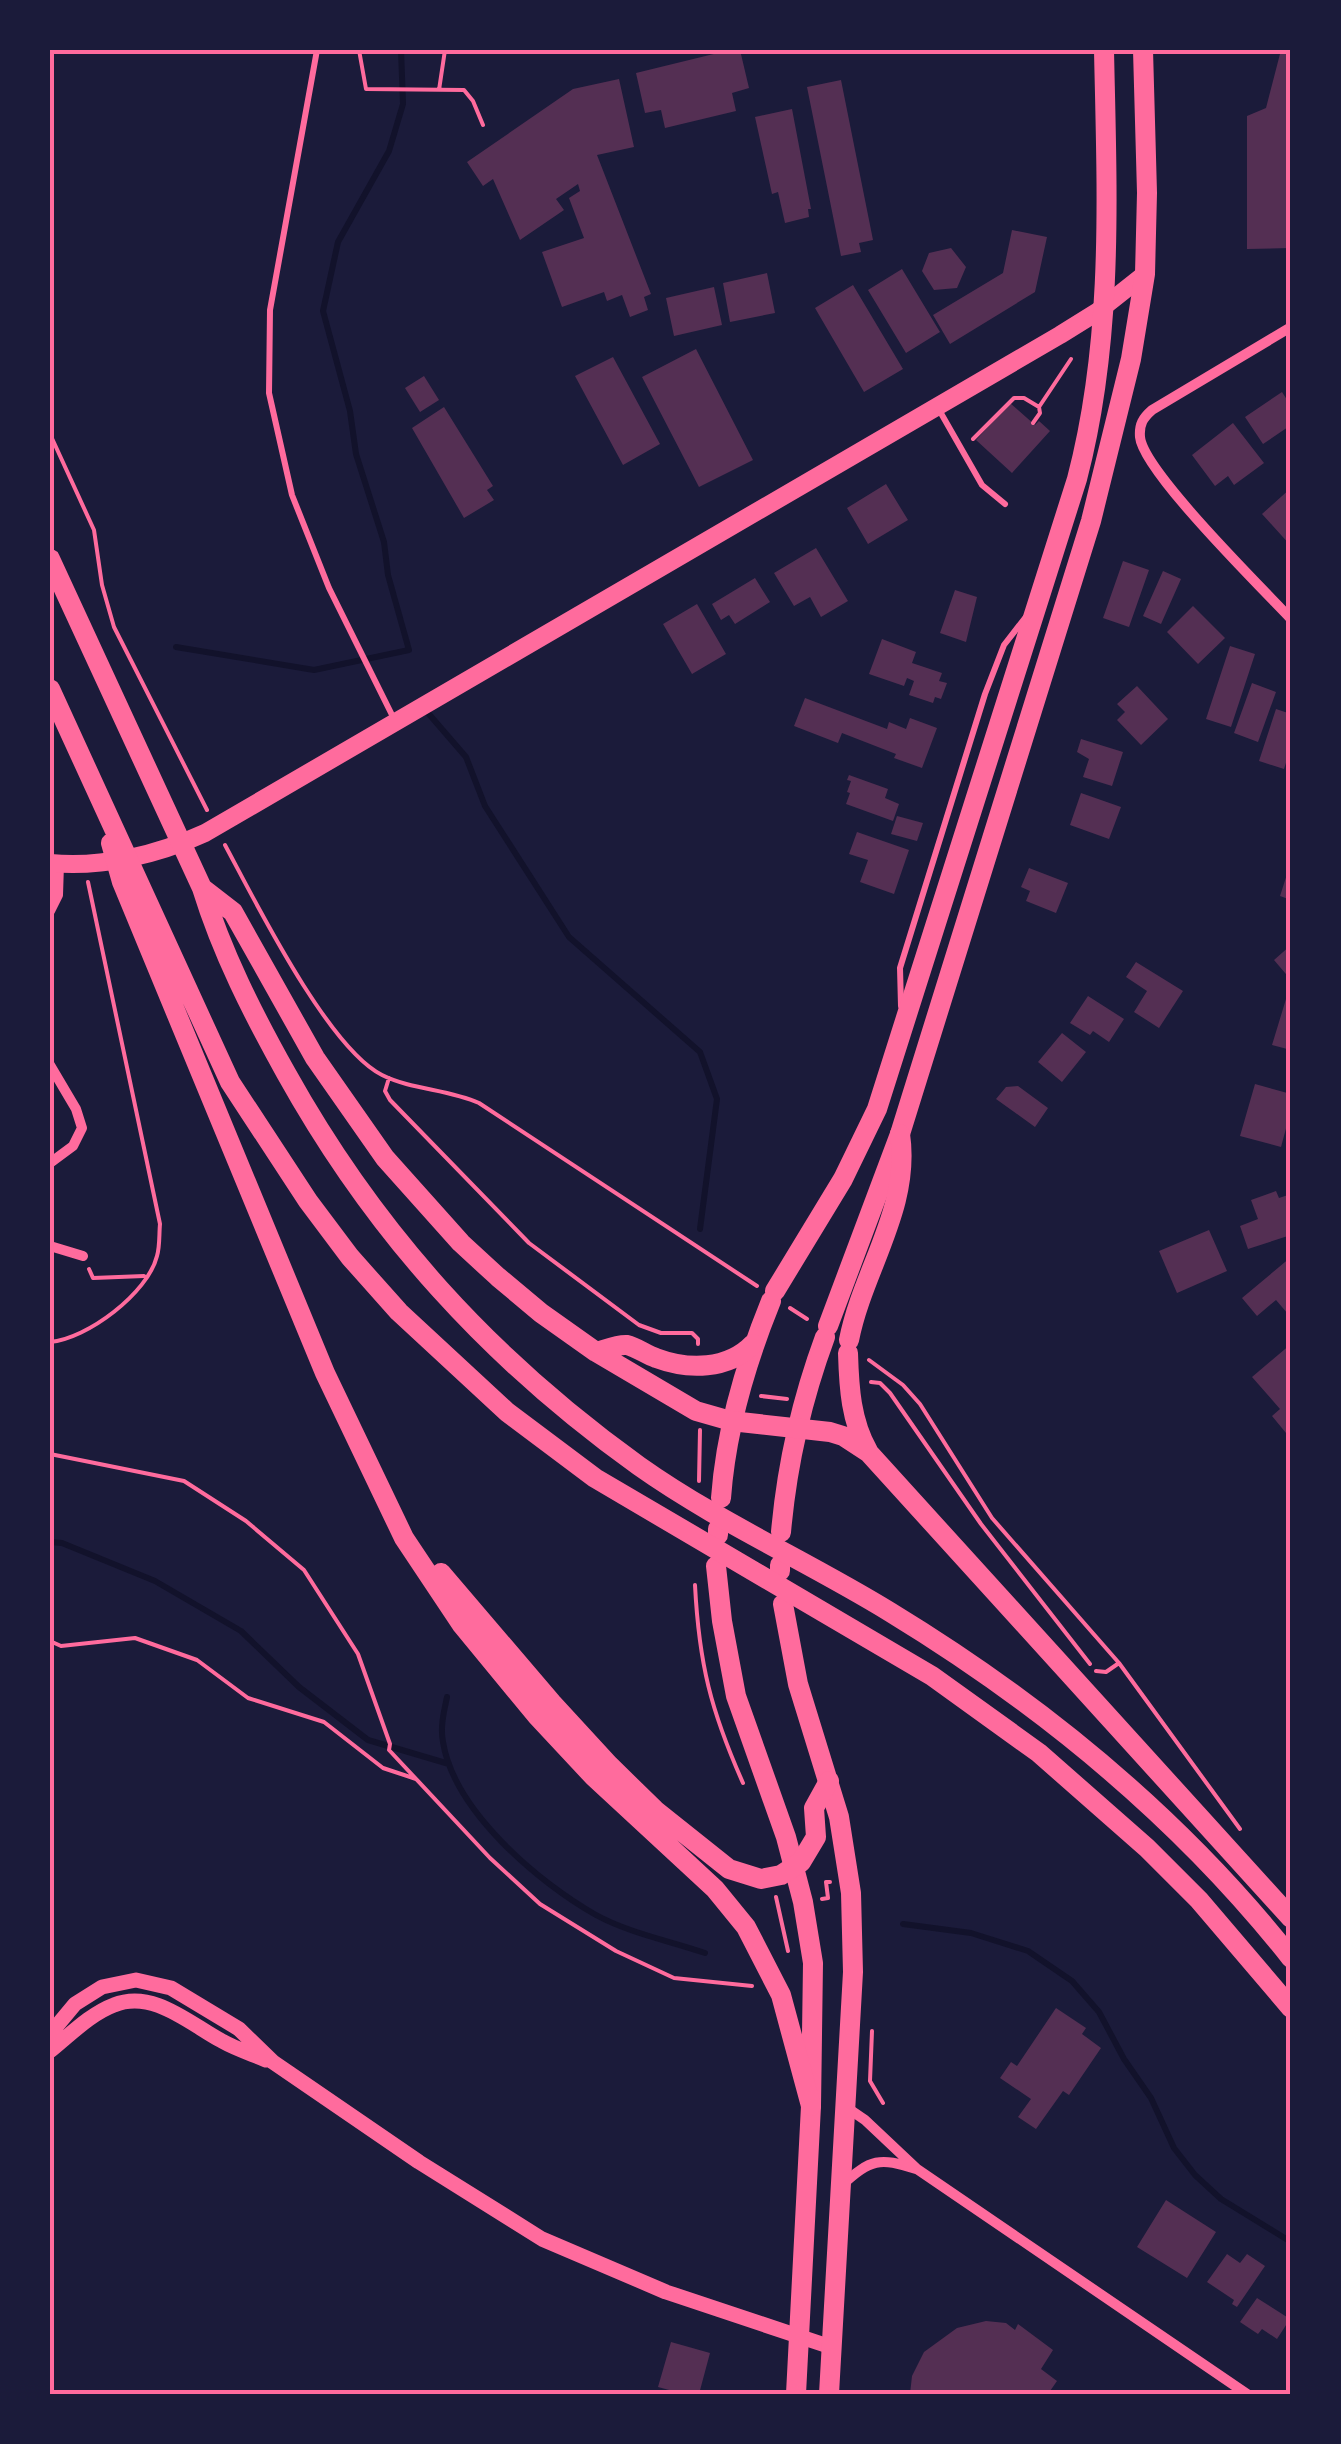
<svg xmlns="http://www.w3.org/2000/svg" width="1341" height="2444" viewBox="0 0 1341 2444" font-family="Overpass,sans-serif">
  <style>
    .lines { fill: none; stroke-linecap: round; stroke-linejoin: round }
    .stream { stroke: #12122b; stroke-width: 6 }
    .building { fill: #542f53 }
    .path { stroke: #ff6b9d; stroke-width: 4 }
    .service { stroke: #ff6b9d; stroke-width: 6 }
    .minor { stroke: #ff6b9d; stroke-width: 10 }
    .tertiary { stroke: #ff6b9d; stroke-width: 15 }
    .secondary { stroke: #ff6b9d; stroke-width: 18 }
    .trunk { stroke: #ff6b9d; stroke-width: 20 }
    .motorway { stroke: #ff6b9d; stroke-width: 20 }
    .neatline { fill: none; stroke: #ff6b9d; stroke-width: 4 }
  </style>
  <rect width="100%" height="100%" fill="#1b1b3a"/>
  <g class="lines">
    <path class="stream" d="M176,647L314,670L409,650L388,575L384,542L356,454L350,411L323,311L338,242L389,151L403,104L401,50
      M428,713L466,757L485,806L569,937L700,1052L717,1099L700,1229
      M50,1542L62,1543L155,1581L241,1631L299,1687L368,1740L449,1764
      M447,1697C444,1711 440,1727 443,1742C454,1811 539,1883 596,1915C629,1933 670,1941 705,1953
      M903,1924L971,1933L1028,1951L1072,1981L1099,2012L1124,2059L1151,2098L1174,2148L1195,2175L1221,2199L1291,2242"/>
  </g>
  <path class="building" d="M730,50H740L749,88L732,93L736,111L665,128L661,110L645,113L636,73Z
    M1281,50L1291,51V248L1247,249V116L1266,108Z
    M619,79L634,147L597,155L651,294L644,297L648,310L630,317L622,295L607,301L604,292L562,307L542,252L584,238L569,198L580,191L578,184L556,199L564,210L520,240L493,179L483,186L467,162L573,89Z
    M841,80L873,240L859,243L861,252L841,256L807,87Z
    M792,109L811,209H808L809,217L785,223L778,192L772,194L755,117Z
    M1012,230L1047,237L1035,292L950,344L933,315L1003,273Z
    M951,248L966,267L957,288L934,290L922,271L929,253Z
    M902,269L940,332L906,353L868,290Z
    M767,273L775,313L730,322L723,283Z
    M853,285L903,369L864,392L815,308Z
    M714,287L722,325L674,336L666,298Z
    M696,349L753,460L699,487L642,377Z
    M613,357L660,444L623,465L575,376Z
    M424,376L439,400L420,412L405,388Z
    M1282,392L1291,406V425L1263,444L1245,417Z
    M1010,403L1035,425L1039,421L1050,431L1012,473L976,440Z
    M444,407L493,486L487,490L494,500L464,518L412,428Z
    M1233,423L1264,463L1234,485L1228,476L1215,486L1192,455Z
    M886,484L908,520L868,544L847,508Z
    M1291,488V546L1262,514Z
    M816,548L848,601L821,617L810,597L794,606L774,573Z
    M1123,561L1149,570L1129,627L1103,618Z
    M1163,571L1181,579L1161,624L1143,616Z
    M755,578L770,602L735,624L729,615L721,620L712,604Z
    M955,590L977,597L966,642L940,633Z
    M697,604L726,654L692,674L663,624Z
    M1193,606L1225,638L1198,664L1167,632Z
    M882,639L916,652L912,663L942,673L939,681L947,683L941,699L935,697L933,703L909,695L914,681L907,678L904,686L869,674Z
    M1230,646L1255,654L1231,727L1206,719Z
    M1252,683L1276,692L1258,742L1234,733Z
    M1137,686L1168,719L1141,745L1117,720L1125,712L1117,704Z
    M805,698L887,729L889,722L906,729L910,718L937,728L922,768L894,758L896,754L842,733L838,743L794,726Z
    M1276,709L1291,714V747L1284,769L1259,761Z
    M1081,739L1123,752L1112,786L1083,777L1089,759L1077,752Z
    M849,775L888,789L885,798L899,804L893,821L846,804L850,793L847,792L851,781L847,780Z
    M1081,793L1121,807L1109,839L1070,825Z
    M897,816L923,823L917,841L891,834Z
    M857,832L909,850L894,894L860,882L868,860L849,854Z
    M1290,865H1291V900L1280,896Z
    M1029,868L1068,883L1056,913L1026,901L1030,891L1021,887Z
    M1291,945V980L1274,960Z
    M1136,962L1183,991L1159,1028L1134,1012L1147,991L1126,977Z
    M1088,996L1124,1019L1109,1042L1093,1031L1090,1035L1070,1023Z
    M1286,999L1291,1001V1050L1272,1045Z
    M1062,1033L1086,1052L1062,1082L1038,1062Z
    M1255,1084L1291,1094V1110L1281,1147L1240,1136Z
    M1018,1086L1048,1108L1035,1127L996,1099L1006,1087Z
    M1276,1191L1279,1198L1291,1194V1235L1248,1249L1240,1226L1258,1219L1251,1200Z
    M1209,1230L1227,1271L1177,1293L1159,1251Z
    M1291,1257V1311L1288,1314L1276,1300L1257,1316L1242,1298Z
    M1291,1344V1429L1286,1433L1272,1416L1280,1409L1252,1377Z
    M1056,2008L1086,2028L1082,2034L1101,2048L1069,2095L1063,2091L1036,2129L1018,2117L1031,2099L1000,2078L1011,2062L1017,2066Z
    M1166,2200L1216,2232L1187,2278L1137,2247Z
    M1227,2254L1240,2263L1247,2254L1265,2266L1237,2307L1232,2304L1234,2300L1207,2282Z
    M1257,2298L1290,2319L1277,2339L1262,2329L1258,2334L1240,2322Z
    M986,2321L1006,2323L1015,2330L1018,2324L1053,2350L1041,2369L1057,2381L1048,2394H910L912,2376L924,2352L957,2328Z
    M671,2342L710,2353L699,2394H684L658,2387Z"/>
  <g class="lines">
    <path class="path" d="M359,50L366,89L464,90L473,101L483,125
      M439,90L445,50
      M1033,423L1040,413L1039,407L1071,359
      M50,434L94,530L102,585L114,627L207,810
      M973,439L1014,398H1024L1039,407
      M225,845C255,901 328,1048 382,1075C412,1090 448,1089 479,1103L757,1286
      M389,1078L385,1091L390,1100L529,1243L639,1325L661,1333H692L698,1339V1344
      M89,1269L93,1278L144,1276
      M790,1308L807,1319
      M50,1342C87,1339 148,1293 157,1256C160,1246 159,1234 160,1224L88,882
      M869,1360L903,1385L920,1404L992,1518L1119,1663L1240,1829
      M871,1382L880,1383L890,1393L981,1524L1090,1664
      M761,1396L787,1399
      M50,1454L184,1481L246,1521L304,1570L358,1654L390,1744L389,1750L490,1858L540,1904L616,1951L674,1978L752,1986
      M699,1481L700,1430
      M695,1585C699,1664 711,1711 743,1783
      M50,1641L61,1646L135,1638L197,1660L248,1698L324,1722L383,1768L416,1779
      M1096,1671L1106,1672L1119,1663
      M776,1897L788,1951
      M822,1899L828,1898L826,1882H830
      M872,2031L870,2081L883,2103"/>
    <path class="service" d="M317,50L270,310L269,393L292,495L329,588L395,721
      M938,408L982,485L1005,504
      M901,1006L900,968L985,694L1004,645L1025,618"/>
    <path class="minor" d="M1291,327L1152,410C1143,418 1139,424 1140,437C1143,471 1262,588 1291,619
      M50,911L58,895L59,864
      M50,1065L76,1109L82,1128L73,1146L50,1163
      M50,1246L83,1256
      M846,2107L865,2120L917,2169L1247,2394
      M842,2185C871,2159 879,2157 916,2169"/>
    <path class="tertiary" d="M50,2034L75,2004L102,1987L136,1980L171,1988L239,2029L273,2062L419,2162L542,2239L666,2292L831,2347
      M50,2051C70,2035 90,2014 114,2005C153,1989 190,2024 222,2041C236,2049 252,2054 266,2060"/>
    <path class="secondary" d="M50,863C102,868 157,855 205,833L1060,335L1097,312L1145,274"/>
    <path class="trunk" d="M775,1291L843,1179L877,1109L1077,479C1114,338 1107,194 1104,50
      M828,1326L900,1134L1091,521L1131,359L1145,274L1147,193L1143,50
      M721,1498C726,1429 745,1365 771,1301
      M781,1532C787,1464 801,1402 825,1337
      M718,1535V1529
      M780,1565V1571
      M716,1566L722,1621L736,1696L786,1837L803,1902L813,1963L811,2106L796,2394
      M783,1604L798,1684L839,1817L851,1893L853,1972L829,2394"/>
    <path class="motorway" d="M50,559L202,888C222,953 253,1014 286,1073C375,1233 490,1359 639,1466C718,1522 807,1561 890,1612C1041,1704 1181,1819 1291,1958
      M50,689L230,1082L308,1201L350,1257L399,1312L507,1412L595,1478L932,1676L1039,1753L1147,1848L1199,1900L1291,2008
      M111,843L122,882L325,1373L404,1538L462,1625L537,1716L594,1777L715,1889L746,1927L781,1995L811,2106
      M202,888L233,912L315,1058L385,1158L461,1243L498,1277L541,1313L596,1352L696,1411L731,1421L830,1432L843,1436L869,1453L1291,1918
      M849,1340C863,1269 911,1208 900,1134
      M596,1352C604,1350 618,1344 627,1345C636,1347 647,1355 656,1358C688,1370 728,1370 753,1344
      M848,1353C849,1388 851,1421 868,1451
      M441,1573L552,1703L609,1765L655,1810L729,1869L761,1879L781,1875L801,1862L816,1837L814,1808L829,1781"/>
  </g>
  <rect width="1341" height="2444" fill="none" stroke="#1b1b3a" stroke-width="105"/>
  <rect x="52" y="52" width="1236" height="2340" class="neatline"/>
</svg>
